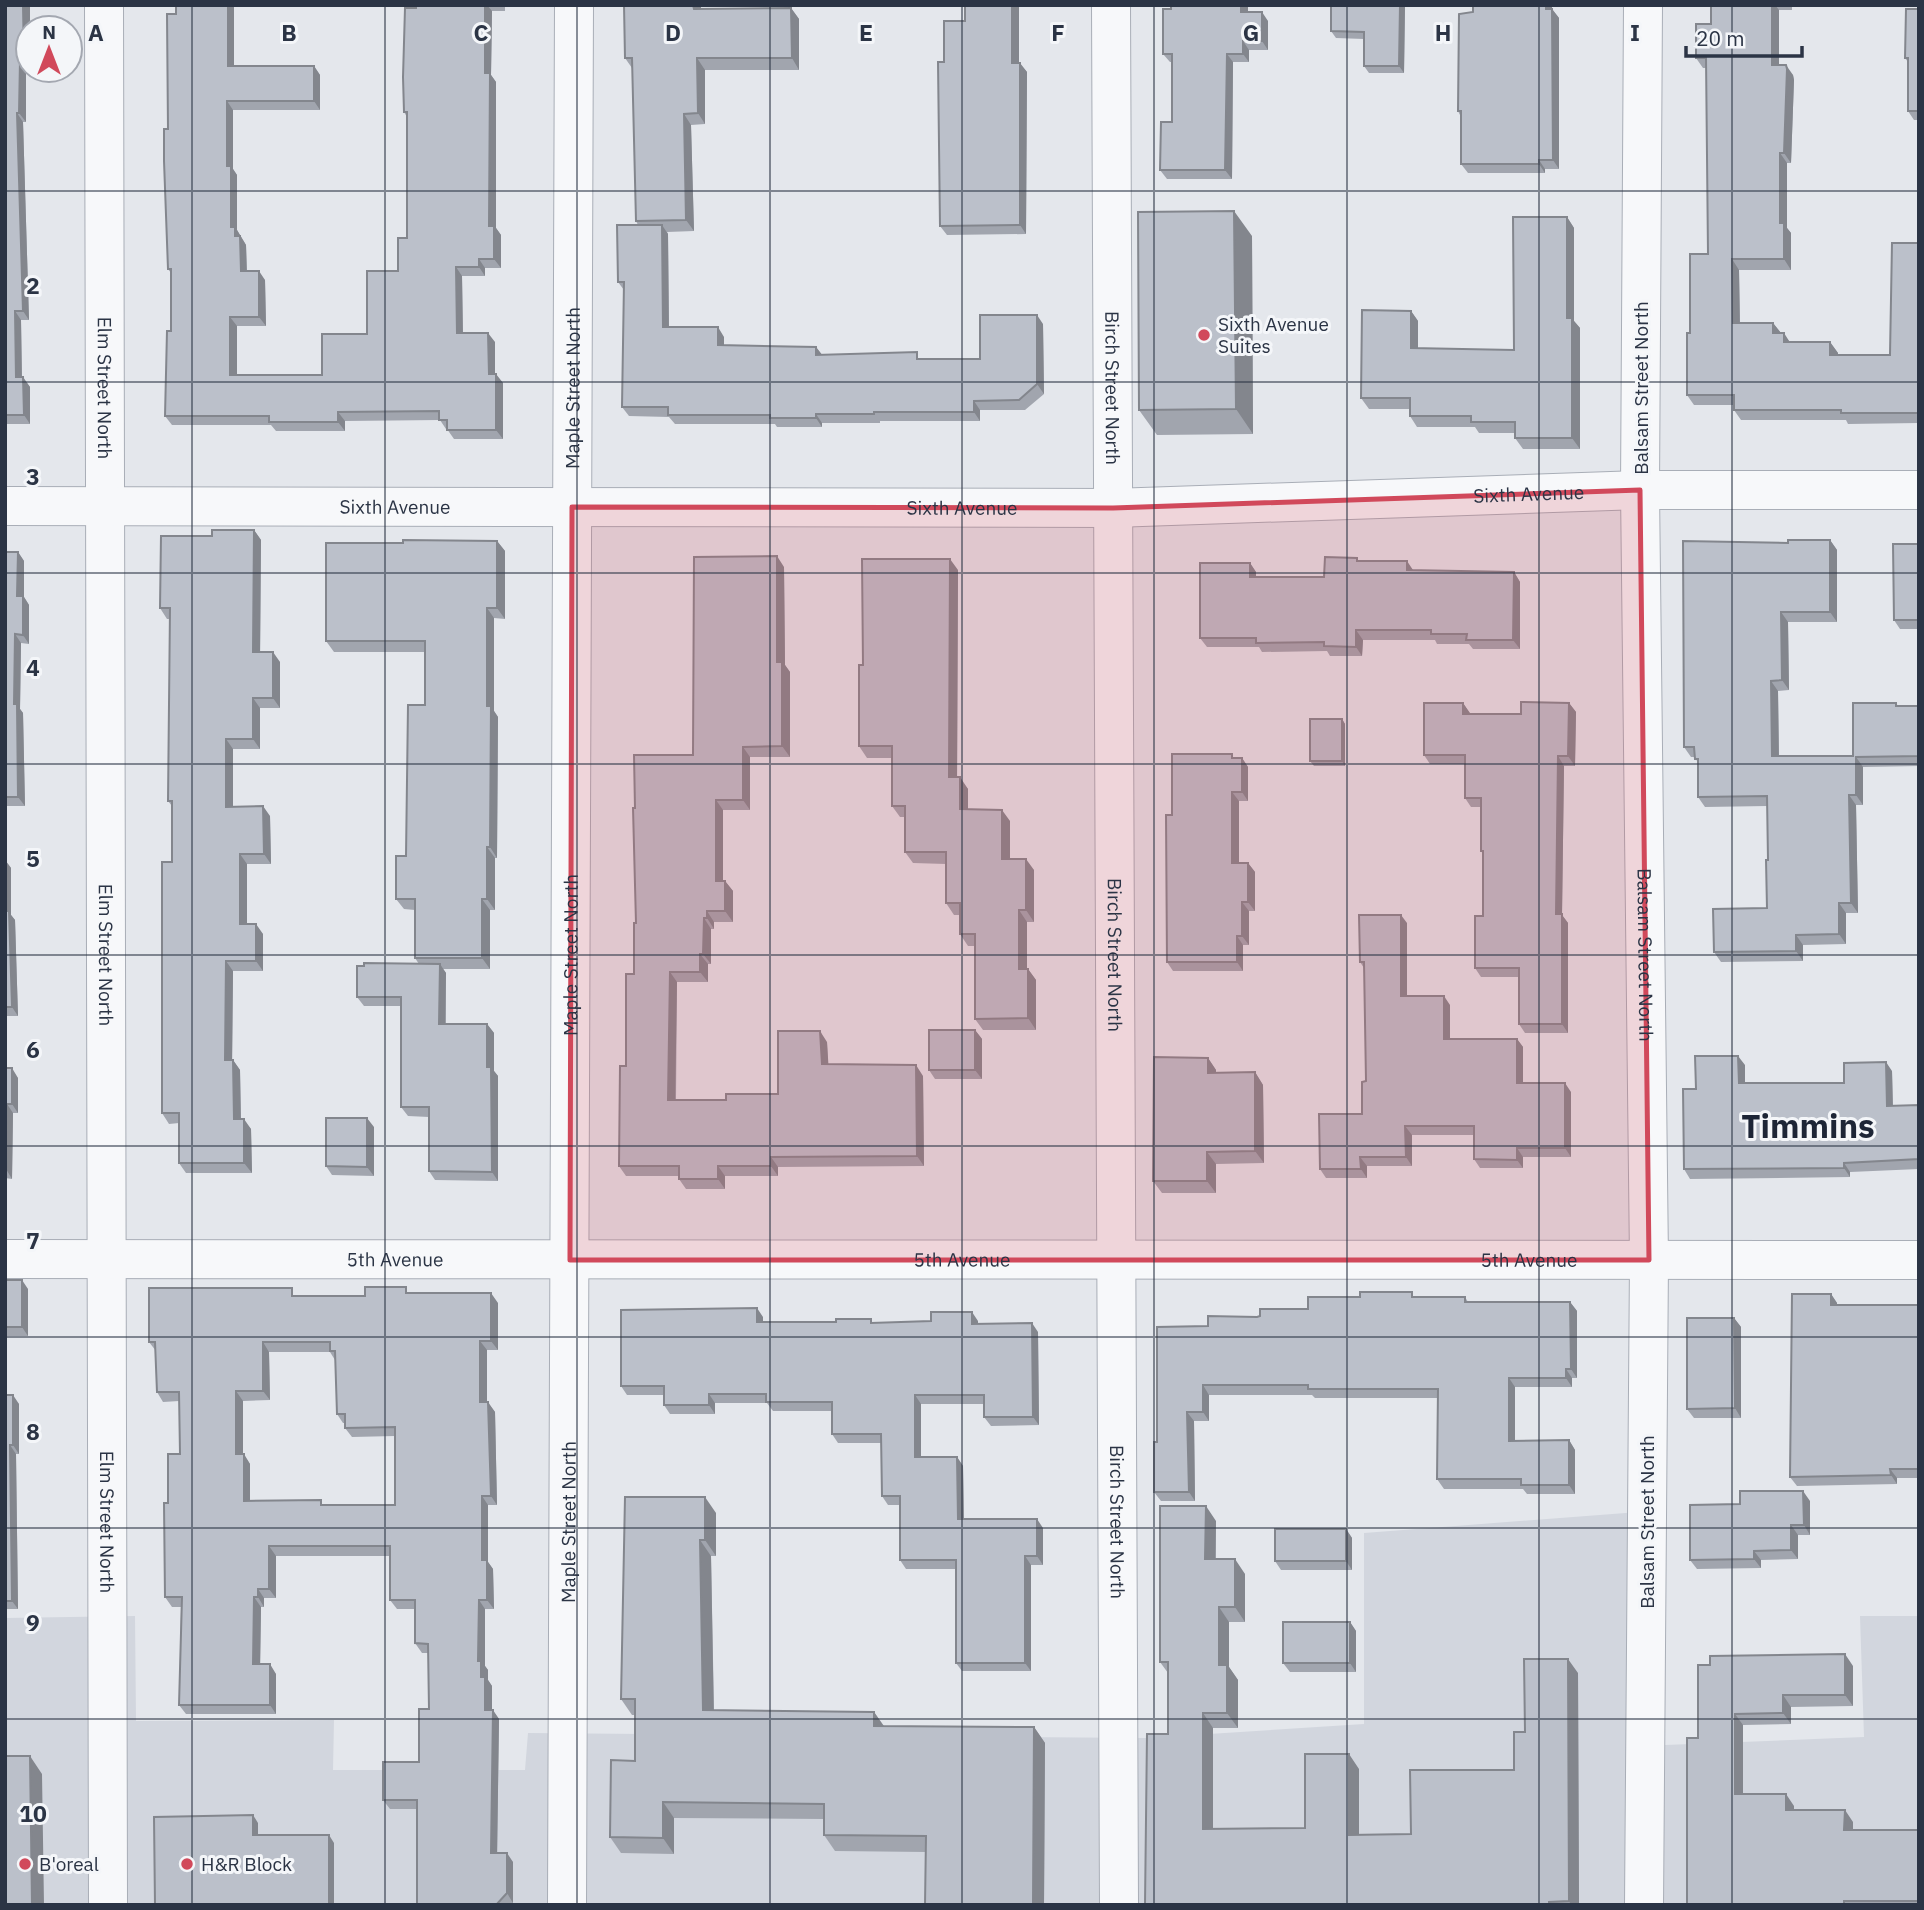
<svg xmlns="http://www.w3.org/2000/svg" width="1924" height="1910" viewBox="0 0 1924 1910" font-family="'IBM Plex Sans',sans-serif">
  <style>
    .built { fill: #d2d6de }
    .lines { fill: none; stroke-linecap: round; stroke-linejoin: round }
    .street-casing { stroke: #a9aeb7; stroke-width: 40 }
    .street { stroke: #f7f8fa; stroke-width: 38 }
    .wall { fill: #a1a5ae; fill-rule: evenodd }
    .shaded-wall { fill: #83868d }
    .building { fill: #bbc0ca; stroke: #83868d; stroke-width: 2; fill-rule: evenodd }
    .marked { fill: #d1495b; fill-opacity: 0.2; stroke: #d1495b; stroke-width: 5; stroke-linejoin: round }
    .grid { fill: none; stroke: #2b3445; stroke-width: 2; stroke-opacity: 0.55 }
    .poi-dot { fill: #d1495b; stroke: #f4f6f9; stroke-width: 2.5 }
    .labels { text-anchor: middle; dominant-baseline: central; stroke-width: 6; stroke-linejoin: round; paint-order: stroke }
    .poi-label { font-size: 19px; fill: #2b3445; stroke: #f4f6f9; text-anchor: start }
    .street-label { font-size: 19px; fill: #2b3445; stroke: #f4f6f9 }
    .town-label { font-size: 33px; font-weight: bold; fill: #1d2536; stroke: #f4f6f9 }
    .grid-label { font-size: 23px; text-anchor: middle; font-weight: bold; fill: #2b3445; stroke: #f4f6f9; stroke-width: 6; stroke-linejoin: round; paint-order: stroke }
  </style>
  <rect width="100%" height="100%" fill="#e4e7ec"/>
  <path class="built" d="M1665,1510V1745L1864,1737L1860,1616H1919V1905H5V1618L135,1616L136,1721L334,1720L333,1770H525L528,1733L1146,1738L1364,1724V1533Z"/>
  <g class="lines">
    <defs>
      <g id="street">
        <path id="s1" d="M104,5L108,1905"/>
        <path id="s2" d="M1111,5L1119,1905"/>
        <path id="s3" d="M1643,5L1640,490L1649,1260L1644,1905"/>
        <path id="s4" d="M5,506L1113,508L1640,490H1919"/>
        <path id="s5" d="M5,1259L1919,1260"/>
        <path id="s6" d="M567,1905L574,5"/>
      </g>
    </defs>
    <use href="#street" class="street-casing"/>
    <use href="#street" class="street"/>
  </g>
  <path class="wall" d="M5,5H30V28H28V70H30H26V122H23L29,320H21L22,377L30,387V424H5Z
    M176,5H234V66H314L320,75V110H233V169L237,175V230L246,245L247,271L265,280L266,326H237V375H322L367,334L398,271L407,238V117L404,112L416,5H505V11H492L491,75L496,82V228L501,235V268H485V276H462L463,333L495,342V374L503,383V439H454L447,429H446L440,420L345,421V431H276L271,425H172L165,416L171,331V273L168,269V129Z
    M624,5H701V9L791,8L799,19V70H705V124L691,125L694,231L667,232L668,234L669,327L724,337V345L816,347L822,355L922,359H980L1043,324L1044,394L1025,410H980V421H880V423H822V427H777L775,424H675L669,417L629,416L622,407L624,290L618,282L638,225L636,221L632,68L625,58Z
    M1019,5V63L1027,72L1026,234L947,235L940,226L944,62L965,21Z
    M1248,5V12L1268,21V50H1249V62H1233L1232,179H1167L1160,170L1172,122V62H1170L1163,54L1171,9Z
    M1405,5L1404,73H1369L1364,66V39L1336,38L1331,31Z
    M1711,5H1792V10H1779V65L1793,75L1794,80L1791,163H1787V228L1791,233V270H1739L1740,323H1773L1781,333L1790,342H1830L1838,353V355H1890L1919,243V423L1848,424L1846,420H1741L1734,410V405H1694L1687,395L1690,333L1708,254L1706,68H1703L1696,58L1711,24Z
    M1552,9L1559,18V169H1545V173H1468L1461,164V117L1458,111L1473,12Z
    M1919,9V120H1914L1908,111V62L1905,58Z
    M1567,217L1574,228V321L1580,328V449H1523L1515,438V433H1479L1475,427H1417L1410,416V409H1369L1361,398L1411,311L1418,321V348L1514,350Z
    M1252,236L1253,434L1157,435L1139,410Z
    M254,530L261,540L260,652L280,662V708H260V749H233V806L270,816L271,864H247V924L263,934V971H233L232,1060H233L240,1070L241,1119L251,1129L252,1173H186L179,1163V1123L169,1124L162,1113L172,862V806L168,801L170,619H167L160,608L212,536Z
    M1830,540L1837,550V622H1788L1789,690L1778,691L1779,756H1853L1896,703L1898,706H1919V766L1863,767V805H1856L1858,913H1846V944L1803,945V961L1721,962L1714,952L1767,908L1768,860L1767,806L1705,807L1698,797V763L1695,757H1691L1684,747Z
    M497,541L505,551V619L494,618V711L498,717L497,858H495V910H490V969H443L446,973V1024H487L494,1033V1071L498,1076V1181L435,1180L429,1171V1117L408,1116L401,1107V1006H364L357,997L364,966L419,964L415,958V910L404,909L396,899L406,856L425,705V652H334L326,641L403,543Z
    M1919,544V629H1900L1894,620Z
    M5,552H18L24,561V597L29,605V644L21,643L20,709L23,713L25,806H5Z
    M1359,561L1413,570L1514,572L1520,582V649H1473L1469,644H1437L1435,640H1363L1362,656H1330L1327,651L1262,652L1259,647H1207L1200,638L1250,563L1256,572V577H1324Z
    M784,567L785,665L790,672V757H750V810H723V881H725L733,891V922H714V929H711V964H708V982H677L676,1100H726L778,1094L827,1042L828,1064L923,1076L924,1166L778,1167V1176H725V1189H686L679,1179V1176H626L619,1166L634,974L636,923L635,808L693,755Z
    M958,570L957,777L968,789V810L1010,821V859L1034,870V922H1027V969H1028L1036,980V1030H983L975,1019V946H968L960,934V915H954L946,903V864L913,863L905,852V817H900L892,806V758H867L859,746L863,665Z
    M1463,703L1470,714H1521L1569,703L1576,712L1575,766H1564L1562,915L1568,923V1033H1525L1519,1024V977H1481L1475,968L1483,916V854L1481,851V807H1471L1465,798V764H1430L1424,755Z
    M1342,719L1345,724V766H1314L1310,761Z
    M1235,758H1242L1248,767V801H1239V863H1248L1255,872V911H1249V945H1243V971H1173L1167,962L1172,815Z
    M5,860L11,868V915L15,920L18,1016H5Z
    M1407,923V996L1450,1005V1039H1517L1523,1047V1083L1571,1092V1157H1523V1168H1480L1474,1159V1135H1412V1166H1367V1178H1326L1320,1169L1362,1114L1366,1081L1364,968L1360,962Z
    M975,1030L982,1039V1079H935L929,1070Z
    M1208,1058L1216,1070V1073L1255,1072L1263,1085L1264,1163L1216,1164V1193H1162L1153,1181Z
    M1745,1065V1083H1844L1892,1071L1893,1106L1919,1105V1169L1850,1172V1177L1690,1179L1684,1169L1696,1089Z
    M5,1068L18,1078V1113H13L12,1179L5,1178Z
    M374,1127V1176L332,1175L326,1166Z
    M5,1280L28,1289V1336H5Z
    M411,1293L498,1303V1350H487V1402L495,1412L497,1505H488V1562L493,1569L494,1609H485V1666L488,1670V1680L492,1686V1710L499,1719L497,1853L513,1862V1903L511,1905H417V1809H390L383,1800L419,1762L429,1709L428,1653H422L415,1643V1609H397L390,1600V1556H276V1598H264V1607H261L260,1664L276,1674V1714H186L179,1705L181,1607H172L165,1597L168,1503L180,1454L179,1401L163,1402L157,1392L156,1351L149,1342L297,1296H365ZM269,1352H330L335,1360L337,1414L343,1423H345V1428L352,1437L395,1436V1505H325L250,1501V1464L243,1454V1401L270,1400Z
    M1831,1294L1837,1303V1305H1919V1478H1897V1484L1797,1486L1790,1477Z
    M1416,1297H1465L1468,1302H1570L1577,1311V1378H1572V1387H1515V1441L1569,1440L1575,1450V1494H1527L1523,1489H1444L1437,1479L1438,1398H1315L1312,1395H1209V1421H1194L1195,1501H1161L1154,1492L1157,1442L1208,1326L1308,1309Z
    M763,1317V1322L874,1323L978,1321V1324L1038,1332L1039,1425L991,1426L984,1417V1404H921V1457H957L963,1466L964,1519L1043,1528V1565H1031V1671H962L956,1663V1569H906L900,1560V1505H888L882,1496V1443H838L832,1434V1411H773L767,1403H715V1414H670L664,1405V1395H627L621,1386Z
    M1734,1318L1741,1327V1418H1694L1687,1409Z
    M5,1395L19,1404V1454H16L18,1609H5Z
    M625,1497L716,1513V1556H711L714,1710L874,1712L884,1726L1034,1727L1045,1743L1044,1905H925L926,1852L835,1851L824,1835V1819L674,1818V1854L621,1853L610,1837L635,1761V1715H632L621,1699Z
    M1810,1501V1535H1798V1559L1761,1560V1568L1697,1569L1690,1560L1740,1504Z
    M1216,1521V1559L1245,1574V1622H1229V1667L1238,1680V1728H1213V1829L1305,1828L1359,1769V1835L1411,1834L1514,1770L1525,1732L1578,1673L1579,1905H1145L1168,1734V1673L1160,1662Z
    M1346,1529L1352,1538V1570H1281L1275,1561Z
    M1350,1622L1356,1631V1672H1290L1283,1663Z
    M1698,1665L1853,1666V1706L1791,1707V1724L1743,1725V1794L1794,1806V1810L1853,1822V1830H1919V1905H1687L1698,1738Z"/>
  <path class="shaded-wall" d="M23,5H30V28H28V67L24,61Z
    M228,5H234V75L228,66Z
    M485,5H487L492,11L491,75L496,82V228L501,235V268L494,259L489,226L485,73Z
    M693,5H701V20L694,9Z
    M1012,5H1019V72L1012,63Z
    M1241,5H1248V21L1241,12Z
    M1400,5H1405L1404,73L1399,66Z
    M1546,5H1552V9L1559,18V169L1553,160Z
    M1772,5H1775L1779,10V75L1772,65Z
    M791,8L799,19V70L792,58Z
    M1262,12L1268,21V50L1262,41Z
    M1243,41L1249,50V62L1243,54Z
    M1227,54L1233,62L1232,179L1225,170Z
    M697,58L705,70V124L698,113Z
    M20,61L26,70V122L19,113Z
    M1020,63L1027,72L1026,234L1020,225Z
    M1786,65L1793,75L1794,80L1791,163L1784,153Z
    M314,66L320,75V110L314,101Z
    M227,101L233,110V169L237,175V230L246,245L247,280L241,271L235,236L231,227L227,166Z
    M17,113L23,122L29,320L23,311Z
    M684,114L691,125L694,231L686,220Z
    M1780,153L1787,163V228L1791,233V270L1784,259L1780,223Z
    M1539,160L1545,169V173L1539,164Z
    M1234,211L1252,236L1253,434L1236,409Z
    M1567,217L1574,228V321L1580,328V449L1572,438L1567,318Z
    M662,225L668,234L669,337L663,327Z
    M479,259L485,268V276L479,267Z
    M1732,259L1739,270L1740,333L1733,323Z
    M456,267L462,276L463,342L457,333Z
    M259,271L265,280L266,326L259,317Z
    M15,311L21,320L22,387L16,377Z
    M1411,311L1418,321V359L1411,348Z
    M1037,315L1043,324L1044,394L1037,384Z
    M230,317L237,326V384L230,375Z
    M1773,323L1781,333H1773Z
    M718,327L724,337V354L718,345Z
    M488,333L495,342V383L489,374Z
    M1784,333L1791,344L1784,342Z
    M1830,342L1838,353V365L1830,355Z
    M816,347L823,356L816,355Z
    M496,374L503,383V439L496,430Z
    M23,377L30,387V424L24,415Z
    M974,401L980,410V421L974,412Z
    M338,412L345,421V431L338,422Z
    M816,414L822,423V427L816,418Z
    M254,530L261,540L260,662L253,652Z
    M1830,540L1837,550V622L1830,612Z
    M497,541L505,551V619L497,608Z
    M18,552L24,561V597L29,605V644L23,635L17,596Z
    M777,556L784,567L785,665L790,672V757L782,746L777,662Z
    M950,559L958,570L957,789L949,777Z
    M1407,561L1413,570H1407Z
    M1250,563L1256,572V587L1250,577Z
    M1514,572L1520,582V649L1513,640Z
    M487,608L494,618V711L498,717L497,858L490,847L487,706Z
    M1781,612L1788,622L1789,690L1782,680Z
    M1356,630L1363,640L1362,656L1356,647Z
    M15,634L21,643L20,709L23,713L25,806L18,797L14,704Z
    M273,652L280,662V708L273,698Z
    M1771,681L1778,691L1779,766L1772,756Z
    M253,698L260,708V749L253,739Z
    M1463,703L1470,713V723L1463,714Z
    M1569,703L1576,712L1575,766L1568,756Z
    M1342,719L1345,724V766L1342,761Z
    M226,739L233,749V817L226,807Z
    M743,747L750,757V810L743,800Z
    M1558,756L1564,766L1562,915L1568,923V1033L1562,1024L1556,914Z
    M1856,757L1863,767V805L1856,795Z
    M1242,758L1248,767V801L1242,792Z
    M960,777L968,789V821L960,809Z
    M1232,792L1239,801V872L1232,863Z
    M1849,795L1856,805L1858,913L1851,903Z
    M716,800L723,810V891L716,881Z
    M263,806L270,816L271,864L264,854Z
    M1002,810L1010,821V870L1002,859Z
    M487,847L495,858V910L487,899Z
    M240,854L247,864V934L240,924Z
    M1026,859L1034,870V922L1026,910Z
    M5,860L11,868V915L15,920L18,1016L12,1007L5,911Z
    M1248,863L1255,872V911L1248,902Z
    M725,881L733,891V922L725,911Z
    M482,899L490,910V969L482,958Z
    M1242,902L1249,911V945L1242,936Z
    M1839,903L1846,913V944L1839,934Z
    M1019,910L1027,922V980L1019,969Z
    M707,911L714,922V929L707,918Z
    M1401,915L1407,923V1005L1401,996Z
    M704,918L711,929V964L703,954Z
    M256,924L263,934V971L256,961Z
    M1796,935L1803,945V961L1796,951Z
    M1237,936L1243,945V971L1237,962Z
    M700,954L708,964V982L700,972Z
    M226,961L233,971L232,1071L225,1060Z
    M440,964L446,973L445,1033L439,1024Z
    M1028,969L1036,980V1030L1028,1018Z
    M670,972L677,982L675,1110L668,1100Z
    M1444,996L1450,1005V1047L1444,1039Z
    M487,1024L494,1033V1071L498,1076V1181L492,1172L487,1067Z
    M975,1030L982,1039V1079L975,1070Z
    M820,1031L827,1042L829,1074L822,1064Z
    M1517,1039L1523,1047V1092L1517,1083Z
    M1738,1056L1745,1065V1092L1739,1083Z
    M1208,1058L1216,1070V1085L1208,1073Z
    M233,1060L240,1070L241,1129L234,1119Z
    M1886,1062L1892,1071L1893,1115L1887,1106Z
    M916,1065L923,1076L924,1166L917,1156Z
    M12,1068L18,1078V1113L12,1104Z
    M1255,1072L1263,1085L1264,1163L1255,1151Z
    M1565,1083L1571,1092V1157L1565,1148Z
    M7,1104L13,1113L12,1179L6,1169Z
    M367,1118L374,1127V1176L367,1167Z
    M244,1119L251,1129L252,1173L244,1163Z
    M1405,1126L1412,1135V1166L1406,1157Z
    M1517,1148L1523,1157V1168L1517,1160Z
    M1207,1152L1216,1164V1193L1207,1181Z
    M771,1157L778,1167V1176L771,1166Z
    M1360,1157L1367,1166V1178L1361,1169Z
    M1844,1163L1850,1172V1177L1844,1168Z
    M718,1166L725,1176V1189L718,1179Z
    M22,1280L28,1289V1336L22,1327Z
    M491,1293L498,1303V1350L491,1341Z
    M1831,1294L1837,1303V1314L1831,1305Z
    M1570,1302L1577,1311V1378L1571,1369Z
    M757,1308L763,1317V1331L757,1322Z
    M972,1312L978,1321V1333L972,1324Z
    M1734,1318L1741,1327V1418L1735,1408Z
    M1032,1323L1038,1332L1039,1425L1033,1417Z
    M480,1341L487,1350V1412L480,1402Z
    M263,1342L269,1352L270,1400L263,1391Z
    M1566,1369L1572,1378V1387L1566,1378Z
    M1509,1378L1515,1387V1450L1509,1441Z
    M1203,1385L1209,1395V1421L1203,1412Z
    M236,1391L243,1401V1464L236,1454Z
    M709,1394L715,1403V1414L709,1405Z
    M13,1395L19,1404V1454L13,1445Z
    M915,1395L921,1404V1466L915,1457Z
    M488,1402L495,1412L497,1505L491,1496Z
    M1187,1412L1194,1421L1195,1501L1189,1492Z
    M1569,1440L1575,1450V1494L1569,1485Z
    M10,1445L16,1454L18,1609L12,1601Z
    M244,1454L250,1464V1510L244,1501Z
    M957,1457L963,1466L964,1528L958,1519Z
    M1890,1469L1897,1478V1484L1891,1475Z
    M1803,1491L1810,1501V1535L1804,1525Z
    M482,1496L488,1505V1562L493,1569L494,1609L487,1600L482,1560Z
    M705,1497L716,1513V1556L705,1540Z
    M1206,1506L1216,1521L1215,1574L1205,1559Z
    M1037,1519L1043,1528V1565L1037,1556Z
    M1791,1525L1798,1535V1559L1791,1550Z
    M1346,1529L1352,1538V1570L1346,1561Z
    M700,1540L711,1556L714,1726L703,1710Z
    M269,1546L276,1556V1598L269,1589Z
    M1754,1551L1761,1560V1568L1754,1559Z
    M1025,1556L1031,1565V1671L1025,1663Z
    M1235,1559L1245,1574V1622L1235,1607Z
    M258,1589L264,1598V1607L258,1597Z
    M254,1597L261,1607L260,1674L253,1664Z
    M479,1600L485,1609V1666L488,1670V1680L492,1686V1719L485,1710L478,1661Z
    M1219,1607L1229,1622V1667L1238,1680V1728L1227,1713L1219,1665Z
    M1350,1622L1356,1631V1672L1350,1663Z
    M1845,1654L1853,1666V1706L1845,1695Z
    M1568,1659L1578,1673L1579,1905H1571L1569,1901Z
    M270,1664L276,1674V1714L270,1705Z
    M1783,1695L1791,1707V1724L1783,1713Z
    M493,1710L499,1719L497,1862L491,1853Z
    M874,1712L885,1728L874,1726Z
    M1203,1713L1213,1728V1844L1203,1829Z
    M1735,1714L1743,1725V1806L1735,1794Z
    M1034,1727L1045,1743L1044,1905H1033Z
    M1349,1754L1359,1769V1850L1349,1835Z
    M30,1756L42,1774L44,1905H32Z
    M1786,1794L1794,1806V1822L1786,1810Z
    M663,1802L674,1818V1854L663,1838Z
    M1845,1810L1853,1822V1842L1844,1830Z
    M253,1815L258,1823V1843L253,1835Z
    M329,1835L334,1843V1905H329Z
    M507,1853L513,1862V1903L507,1893Z"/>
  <path class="building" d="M5,5H23L24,61H20L19,113H17L23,311H15L16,377H23L24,415H5Z
    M176,5H228V66H314V101H227V166H231V227H235V236H240L241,271H259V317H230V375H322V334H367V271H398V238H407V112H404L403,77L405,8H416V5H485V73H490L489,226H494V259H479V267H456L457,333H488L489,374H496V430H447V420H439V411L338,412V422H269V416H165L167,331H171V269H168L164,161V129H168L167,14H176Z
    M624,5H693L694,9L791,8L792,58H697L698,113L684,114L686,220L636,221L632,58H625Z
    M965,5H1012V63H1020V225L940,226L938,62H944V21H965Z
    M1171,5H1241V12H1262V41H1243V54H1227L1225,170H1160L1161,122H1172V54H1163V9H1171Z
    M1331,5H1400L1399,66H1364V32L1331,31Z
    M1473,5H1546V9H1552L1553,160H1539V164H1461V111H1458L1459,14L1473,12Z
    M1711,5H1772V65H1786L1787,69L1784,153H1780V223H1784V259H1732L1733,323H1773V333H1784V342H1830V355H1890L1892,243H1919V413H1841V410H1734V395H1687V333H1690V254H1708L1706,58H1696V24H1711Z
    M1906,9H1919V111H1908V58H1905Z
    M1234,211L1236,409L1139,410L1138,212Z
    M1513,217H1567V318H1572V438H1515V422H1471V416H1410V398H1361L1362,310L1411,311V348L1514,350Z
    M617,225H662L663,327H718V345L816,347V355L917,352V359H980V315H1037V384L1019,400L974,401V412H874V414H816V418H770V415H668V407H622L624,282H618Z
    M212,530H254L253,652H273V698H253V739H226V807L263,806L264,854H240V924H256V961H226L225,1060H233L234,1119H244V1163H179V1113H162V862H172V801H168L170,608H160L161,536H212Z
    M403,540L497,541V608H487V706H491L490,847H487V899H482V958H415V899H396V856H406L408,705H425V641H326V543H403Z
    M1788,540H1830V612H1781L1782,680L1771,681L1772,756H1853V703H1896V706H1919V756L1856,757V795H1849L1851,903H1839V934L1796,935V951L1714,952L1713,909L1767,908L1766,860H1768L1767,796L1698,797V759H1695L1694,747H1684L1683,541L1788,543Z
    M1893,544H1919V620H1894Z
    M5,552H18L17,596H23V635L15,634L14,704H17L18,797H5Z
    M777,556V662H782V746L743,747V800H716V881H725V911H707V918H704L703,954H700V972H670L668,1100H726V1094H778V1031H820L822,1064L916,1065L917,1156L771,1157V1166H718V1179H679V1166H619L620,1066H626V974H634V923H636L633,808H635L634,755H693L694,557Z
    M1325,557L1357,558V561H1407V570L1514,572L1513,640H1466L1467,634H1431V630H1356V647L1324,646V642L1256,643V638H1200V563H1250V577H1324Z
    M862,559H950L949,777H960V809L1002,810V859H1026V910H1019V969H1028V1018L975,1019V934H960V903H946V852H905V806H892V746H859V665H863Z
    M1521,702L1569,703L1568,756H1558L1556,914H1562V1024H1519V968H1475V916H1483V851H1481V798H1465V755H1424V703H1463V714H1521Z
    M1310,719H1342V761H1310Z
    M1172,754H1232V758H1242V792H1232V863H1248V902H1242V936H1237V962H1167L1166,815H1172Z
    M5,911H9L12,1007H5Z
    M1359,915H1401V996H1444V1039H1517V1083H1565V1148H1517V1160L1474,1159V1126H1405L1406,1157H1360L1361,1169H1320L1319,1114H1362V1082L1366,1081L1364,962H1360Z
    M364,963L440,964L439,1024H487V1067H491L492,1172L429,1171V1107H401V997H357V966H364Z
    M929,1030H975V1070H929Z
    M1695,1056H1738L1739,1083H1844V1063L1886,1062L1887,1106L1919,1105V1159L1844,1163V1168L1684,1169L1683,1089H1696Z
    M1154,1057L1208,1058V1073L1255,1072V1151L1207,1152V1181H1153Z
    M5,1068H12V1104H7L6,1169Z
    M326,1118H367V1167L326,1166Z
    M5,1280H22V1327H5Z
    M365,1287H406V1293H491V1341H480V1402H488L491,1496H482V1560H487V1600H479L478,1661H481V1677H485V1710H493L491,1853H507V1893L496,1905H417V1800H383V1762H419V1709H429L428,1644L415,1643V1600H390V1546H269V1589H258V1597H254L253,1664H270V1705H179L182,1597H165L164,1503H168V1454H180L179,1392H157L155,1342H149V1288H292V1296H365ZM263,1342H330V1351H335L337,1414H345V1428L395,1427V1505H321V1500L244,1501V1454H236V1391H263Z
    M1360,1292H1412V1297H1465V1302H1570L1571,1369H1566V1378H1509V1441L1569,1440V1485H1521V1479H1437L1438,1389H1308V1385H1203V1412H1187L1189,1492H1154V1442H1157V1327L1208,1326V1316L1257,1317L1260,1316V1309H1308V1297H1360Z
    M1792,1294H1831V1305H1919V1469H1890L1891,1475L1790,1477Z
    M757,1308V1322H836V1319H871V1323L931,1321V1312H972V1324L1032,1323L1033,1417H984V1395H915V1457H957L958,1519H1037V1556H1025V1663H956V1560H900V1496H882L881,1434H832V1402H766V1394H709V1405H664V1386H621V1310Z
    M1687,1318H1734L1735,1408L1687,1409Z
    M5,1395H13V1445H10L12,1601H5Z
    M1740,1491H1803L1804,1525H1791V1550L1754,1551V1559L1690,1560V1505L1740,1504Z
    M625,1497H705V1540H700L703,1710L874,1712V1726L1034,1727L1033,1905H925L926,1836L824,1835V1804L663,1802V1838L610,1837L611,1760L635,1761V1699H621Z
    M1160,1506H1206L1205,1559H1235V1607H1219V1665H1227V1713H1203V1829L1305,1828V1754H1349V1835L1411,1834L1410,1770H1514V1732H1525L1524,1659H1568L1569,1901L1549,1902V1905H1145L1147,1734H1168V1662H1160Z
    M1275,1529H1346V1561H1275Z
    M1283,1622H1350V1663H1283Z
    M1845,1654V1695H1783V1713L1735,1714V1794H1786V1810H1845L1844,1830H1919V1901H1844V1905H1687V1738H1698V1665H1710V1656Z
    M5,1756H30L32,1905H5Z
    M253,1815V1835H329V1905H155L154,1817Z"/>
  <path class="marked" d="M1640,490L1649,1260H570L572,507L1113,508Z"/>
  <path class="grid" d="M192,5V1905M385,5V1905M577,5V1905M770,5V1905M962,5V1905M1154,5V1905M1347,5V1905M1539,5V1905M1732,5V1905M5,191H1919M5,382H1919M5,573H1919M5,764H1919M5,955H1919M5,1146H1919M5,1337H1919M5,1528H1919M5,1719H1919"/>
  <g class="poi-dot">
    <circle cx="1204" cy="335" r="7"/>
    <circle cx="25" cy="1864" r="7"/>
    <circle cx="187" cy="1864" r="7"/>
  </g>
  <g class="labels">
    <g class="poi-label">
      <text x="1218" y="324">Sixth Avenue<tspan x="1218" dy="22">Suites</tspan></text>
      <text x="39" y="1864">B'oreal</text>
      <text x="201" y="1864">H&amp;R Block</text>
    </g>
    <g class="street-label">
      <text stroke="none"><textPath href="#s1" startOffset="383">Elm Street North</textPath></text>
      <text stroke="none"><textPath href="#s6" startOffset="1517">Maple Street North</textPath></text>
      <text stroke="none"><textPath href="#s2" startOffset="383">Birch Street North</textPath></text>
      <text transform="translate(1641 388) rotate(-90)">Balsam Street North</text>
      <text stroke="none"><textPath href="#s4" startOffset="1524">Sixth Avenue</textPath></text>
      <text stroke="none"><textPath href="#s4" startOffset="390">Sixth Avenue</textPath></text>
      <text stroke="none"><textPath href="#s4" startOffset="957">Sixth Avenue</textPath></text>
      <text stroke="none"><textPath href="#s1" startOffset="950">Elm Street North</textPath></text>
      <text stroke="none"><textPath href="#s6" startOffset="950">Maple Street North</textPath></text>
      <text stroke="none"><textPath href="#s2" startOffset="950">Birch Street North</textPath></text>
      <text stroke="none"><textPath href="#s3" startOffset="950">Balsam Street North</textPath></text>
      <text stroke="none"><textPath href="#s5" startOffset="390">5th Avenue</textPath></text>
      <text stroke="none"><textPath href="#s5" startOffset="957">5th Avenue</textPath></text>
      <text stroke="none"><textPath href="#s5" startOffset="1524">5th Avenue</textPath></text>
      <text stroke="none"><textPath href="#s1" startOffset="1517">Elm Street North</textPath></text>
      <text stroke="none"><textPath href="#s6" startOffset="383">Maple Street North</textPath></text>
      <text stroke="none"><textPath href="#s2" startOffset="1517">Birch Street North</textPath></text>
      <text transform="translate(1647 1522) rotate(-90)">Balsam Street North</text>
    </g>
    <g class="town-label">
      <text x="1808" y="1125">Timmins</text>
    </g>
  </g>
  <g class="grid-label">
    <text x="96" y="41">A</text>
    <text x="289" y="41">B</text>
    <text x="481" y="41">C</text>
    <text x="673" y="41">D</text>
    <text x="866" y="41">E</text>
    <text x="1058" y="41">F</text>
    <text x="1251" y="41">G</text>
    <text x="1443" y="41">H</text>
    <text x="1635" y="41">I</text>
    <text x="33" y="294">2</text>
    <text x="33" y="485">3</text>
    <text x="33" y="676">4</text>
    <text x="33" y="867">5</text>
    <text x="33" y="1058">6</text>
    <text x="33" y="1249">7</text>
    <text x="33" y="1440">8</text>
    <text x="33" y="1631">9</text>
    <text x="33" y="1822">10</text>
  </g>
  <rect width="1924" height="1910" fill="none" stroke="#2b3445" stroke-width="14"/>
  <g transform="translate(49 49)"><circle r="33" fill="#f4f6f9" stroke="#a4a8b1" stroke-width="2"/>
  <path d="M0-5L12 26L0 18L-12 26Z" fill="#d1495b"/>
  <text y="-10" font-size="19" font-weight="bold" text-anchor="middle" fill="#2b3445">N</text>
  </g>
  <path d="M1686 46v10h116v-10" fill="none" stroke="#2b3445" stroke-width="3.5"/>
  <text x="1696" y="46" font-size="21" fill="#2b3445" stroke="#f4f6f9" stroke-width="5" paint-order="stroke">20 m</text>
</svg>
